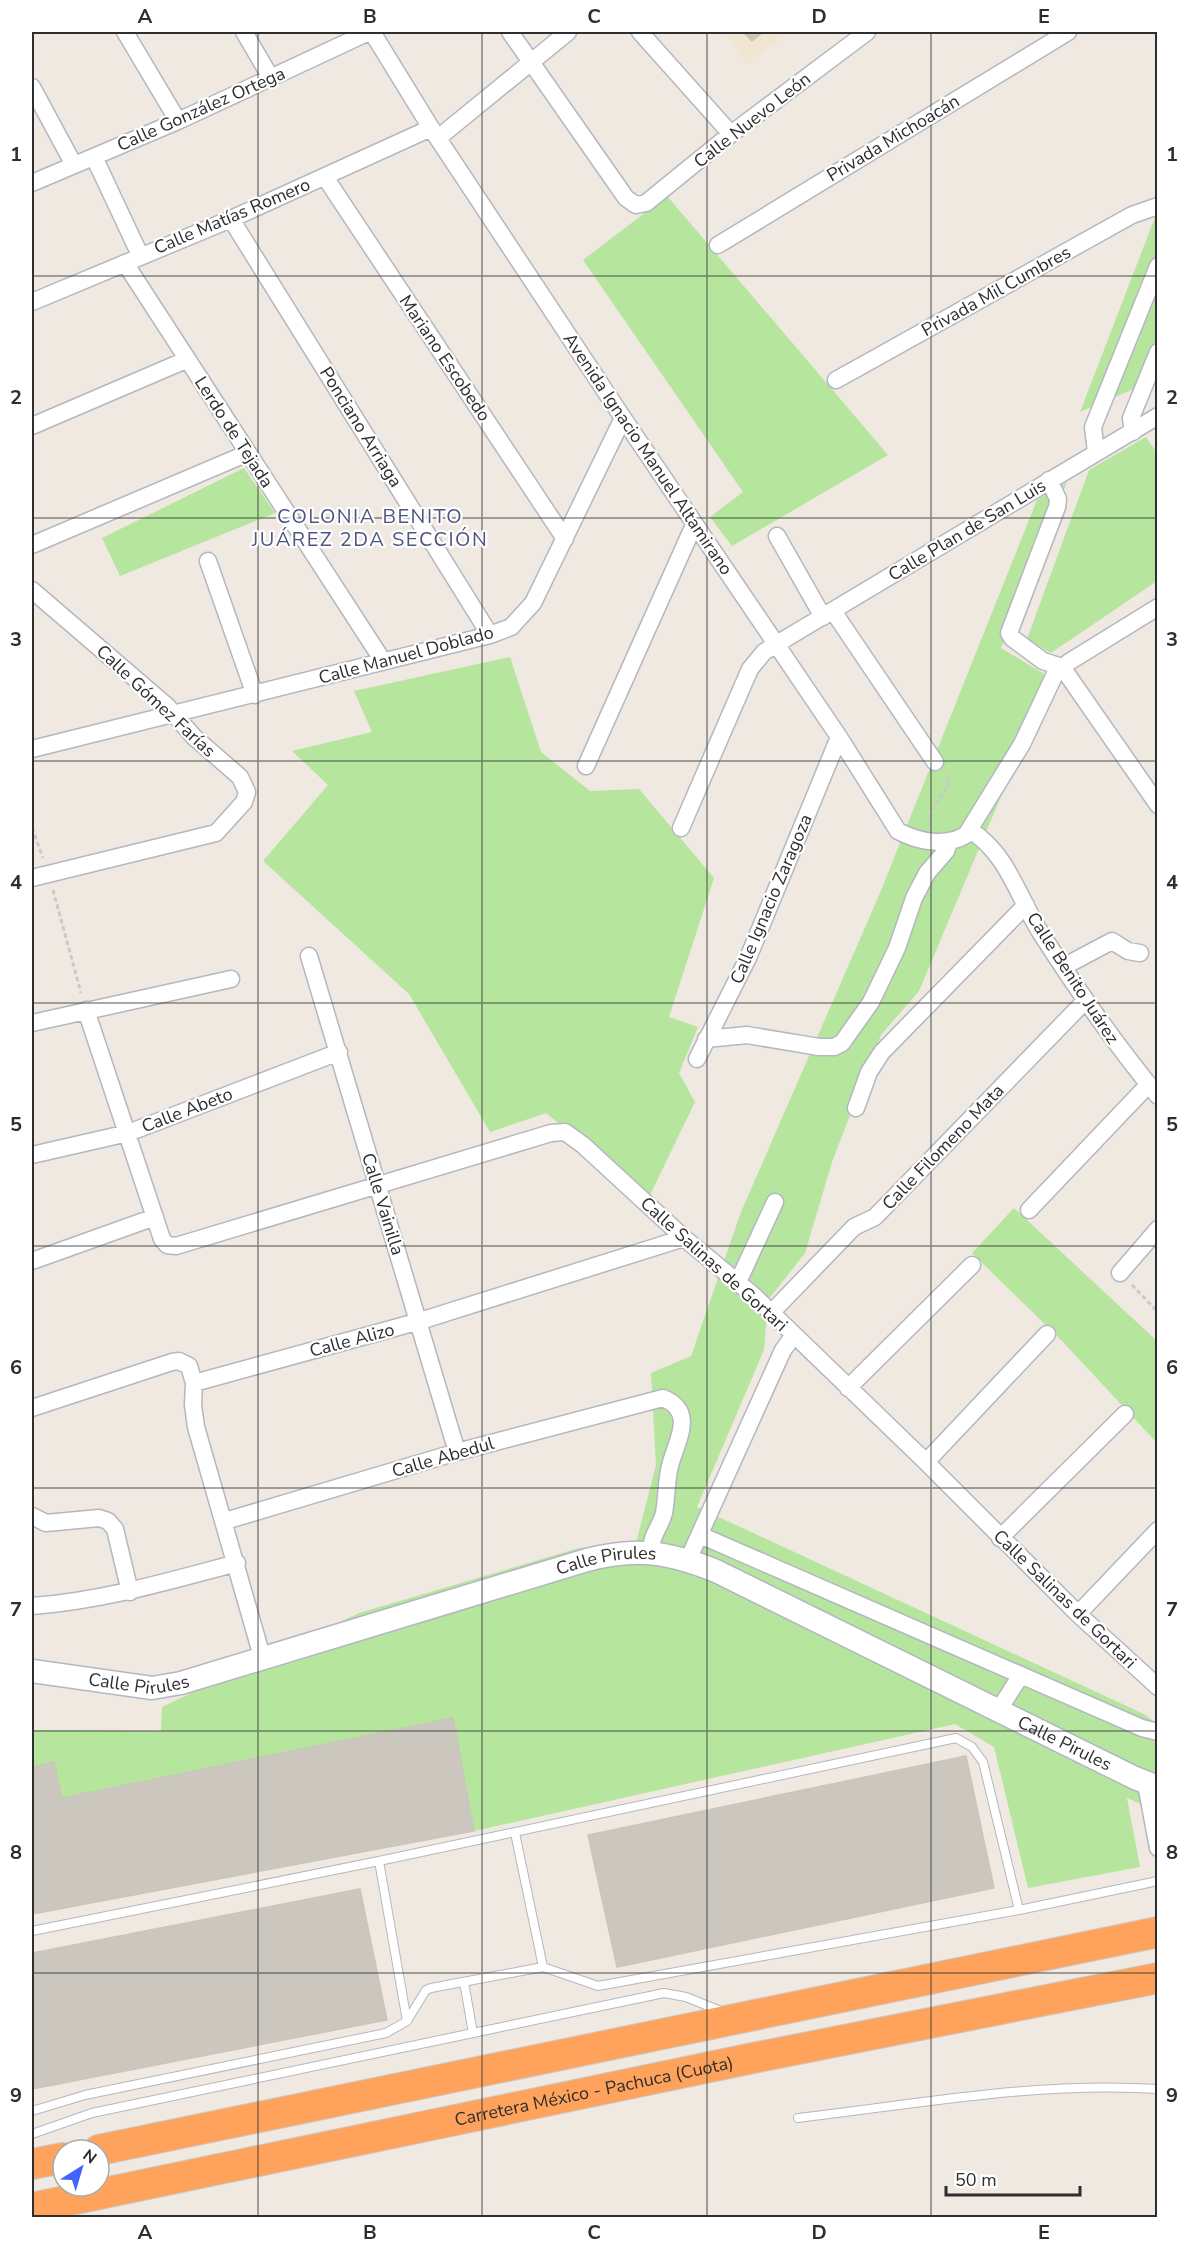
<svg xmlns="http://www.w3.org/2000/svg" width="1189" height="2249" viewBox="0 0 1189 2249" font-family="'Nunito Sans',sans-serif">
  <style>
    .education { fill: #f0e6d1 }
    .green { fill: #b6e59e }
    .building { fill: #cbc7bf; stroke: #cbc5ba; stroke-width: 1.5 }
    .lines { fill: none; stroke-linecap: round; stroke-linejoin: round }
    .lane-casing { stroke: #b4b7c1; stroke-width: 10 }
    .street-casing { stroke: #b4b7c1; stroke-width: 19 }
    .secondary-casing { stroke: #b4b7c1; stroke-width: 25 }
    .highway-casing { stroke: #c9c9c9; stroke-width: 32 }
    .path { stroke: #c9c9c9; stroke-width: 3; stroke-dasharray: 4.5 3; stroke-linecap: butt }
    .lane { stroke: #fff; stroke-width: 8 }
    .street { stroke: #fff; stroke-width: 16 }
    .secondary { stroke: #fff; stroke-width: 22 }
    .highway { stroke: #ffa35c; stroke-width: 30 }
    .grid { fill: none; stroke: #2e2e2e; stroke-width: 1.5; stroke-opacity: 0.55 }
    .labels { text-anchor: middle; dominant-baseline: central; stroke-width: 4.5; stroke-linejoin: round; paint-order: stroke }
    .street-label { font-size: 18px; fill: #2e2e2e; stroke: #fff }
    .neighbourhood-label { font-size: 20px; letter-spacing: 1.5px; fill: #4d5680; stroke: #fff }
    .neatline { fill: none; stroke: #2e2e2e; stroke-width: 2 }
    .grid-label { font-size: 20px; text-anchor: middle; font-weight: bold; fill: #2e2e2e }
  </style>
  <rect width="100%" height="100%" fill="#efe9e1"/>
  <path class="education" d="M722,32H789L748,64Z"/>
  <path class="green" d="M667,196L888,455L732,546L710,517L743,492L583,260Z
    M1157,212V379L1080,412Z
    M1146,437L1157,453V581L1051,653L1027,639L1089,470Z
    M244,468L275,513L120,576L102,538Z
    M1067,482L1001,648L1051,678L919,991L881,1035L832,1162L805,1253L768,1300L764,1350L697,1507L1144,1714L1157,1724V1811L1127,1798L1140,1867L1028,1888L994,1747L955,1724L474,1831L453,1719L62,1798L54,1763L32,1767V1730L161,1731L162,1707L359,1613L579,1548L636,1543L656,1465L651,1373L691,1356L741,1212L880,893L1037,500Z
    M510,657L541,752L590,791L639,789L714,878L669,1017L698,1027L679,1073L695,1102L649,1197L546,1113L490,1132L409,994L263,861L328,785L292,751L372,732L354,691Z
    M1014,1208L1157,1341V1443L1064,1343L972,1253Z"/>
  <path class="building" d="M743,32H763L752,41Z
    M453,1718L474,1831L32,1914V1767L54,1762L62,1798Z
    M966,1756L994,1888L617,1967L588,1835Z
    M360,1889L387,2020L32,2089V1953Z"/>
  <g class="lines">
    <defs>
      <path id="lane" d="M515,1833L543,1967
        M379,1861L956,1738L972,1747L983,1762L1019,1910
        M32,1931L379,1861L407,2021
        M473,2033L664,1993L686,1997L723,2012
        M32,2111L85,2095L386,2033L407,2021L426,1990L431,1988L543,1967L598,1986L1019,1910L1158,1881
        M798,2118C917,2104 1038,2081 1158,2089
        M32,2134L92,2113L473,2033L464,1982"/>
      <path id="street" d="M125,32L178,121
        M244,32L271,78
        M372,32L431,128L623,418L839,737L898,831C919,842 945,847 966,835L1022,744L1055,674L1069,662L1158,607
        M510,32L626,198L636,205L646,203L731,134L867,32
        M640,32L731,134
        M32,87L74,165
        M438,138L568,32
        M94,157L140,255
        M325,177L565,539
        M32,183L178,121L369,32
        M231,219L490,635
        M718,245L1068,32
        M125,263L383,661
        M32,302L231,219L431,128
        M836,380L1132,215L1158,206
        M32,426L186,360
        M1133,432L1131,418L1158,352
        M1096,452L1093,427L1158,266
        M1049,480L1058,499L1057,507L1009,633L1012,638L1043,661L1062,667
        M777,536L823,617
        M32,545L248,453
        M208,561L255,695
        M32,590L167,706L194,737L240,777L247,792L244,802L216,833L32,878
        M833,611L935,762
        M1062,667L1158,805
        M32,749L490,635L511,627L533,603L623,418
        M586,766L694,525
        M681,828L750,669L764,652L790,636L1158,416
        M970,830C1009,855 1018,898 1042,935C1078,991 1116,1045 1158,1096
        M309,956L457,1452
        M1063,967L1112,941L1128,951L1140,953
        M86,1010L162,1239L167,1245L176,1246L551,1133L565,1132L583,1145L684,1238L753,1295L926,1462L1078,1614L1158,1687
        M32,1023L231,979
        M706,1039L747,1035L819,1047H834L842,1043L871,1002L897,948L914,898L927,873L946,851L949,842
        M697,1059L748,958L839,737
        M856,1108L869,1072L882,1052L1026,905
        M32,1155L128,1133L339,1052
        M1029,1210L1148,1085
        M32,1261L155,1217
        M1120,1273L1158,1229
        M738,1282L775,1202
        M771,1313L854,1227L875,1217L1085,1001
        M194,1383L193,1405L196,1427L263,1660
        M848,1388L972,1265
        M32,1408L172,1362L179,1361L189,1366L194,1383L420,1321L684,1238
        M926,1462L1047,1334
        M32,1516L46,1523L99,1518L108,1521L115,1529L130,1592
        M225,1521L457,1452L663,1398C697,1412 676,1441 670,1466C666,1481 667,1497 664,1513C661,1526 649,1538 652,1552
        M700,1535L1142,1728L1158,1732
        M1000,1538L1125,1414
        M688,1560L783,1350L794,1335
        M32,1606C102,1601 169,1581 237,1563
        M1078,1614L1158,1530
        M998,1711L1021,1675
        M1146,1784L1158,1848"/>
      <g id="secondary">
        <path id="s1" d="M32,1671L152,1688L181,1683L587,1560C637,1547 669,1552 716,1571L1135,1778L1158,1787"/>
      </g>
      <g id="highway">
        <path d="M99,2150L1158,1932"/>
        <path d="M32,2164L63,2158"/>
        <path id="s2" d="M32,2208L753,2058L1158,1978"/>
      </g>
    </defs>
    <use href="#lane" class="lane-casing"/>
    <use href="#street" class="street-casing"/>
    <use href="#secondary" class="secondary-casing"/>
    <use href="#highway" class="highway-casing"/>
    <path class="path" d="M929,825L932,810L949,784L947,775
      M32,828L43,858
      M53,890L81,993
      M1132,1285L1158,1312"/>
    <use href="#lane" class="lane"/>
    <use href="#street" class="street"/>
    <use href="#secondary" class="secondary"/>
    <use href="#highway" class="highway"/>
  </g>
  <path class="grid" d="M258,32V2218M482,32V2218M707,32V2218M931,32V2218M32,276H1158M32,518H1158M32,761H1158M32,1003H1158M32,1246H1158M32,1488H1158M32,1731H1158M32,1973H1158"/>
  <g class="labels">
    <g class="street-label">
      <text transform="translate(201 109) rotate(-24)">Calle González Ortega</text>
      <text transform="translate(752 120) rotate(-38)">Calle Nuevo León</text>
      <text transform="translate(893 138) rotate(-31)">Privada Michoacán</text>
      <text transform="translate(232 216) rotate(-23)">Calle Matías Romero</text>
      <text transform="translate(996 291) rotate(-29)">Privada Mil Cumbres</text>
      <text transform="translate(445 358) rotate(56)">Mariano Escobedo</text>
      <text transform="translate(361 427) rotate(58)">Ponciano Arriaga</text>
      <text transform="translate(234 432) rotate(57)">Lerdo de Tejada</text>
      <text transform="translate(648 454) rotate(56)">Avenida Ignacio Manuel Altamirano</text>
      <text transform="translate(967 530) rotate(-31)">Calle Plan de San Luis</text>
      <text transform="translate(406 655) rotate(-15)">Calle Manuel Doblado</text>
      <text transform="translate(156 701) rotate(43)">Calle Gómez Farías</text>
      <text transform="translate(771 899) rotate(-67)">Calle Ignacio Zaragoza</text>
      <text transform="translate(1073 978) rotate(57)">Calle Benito Juárez</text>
      <text transform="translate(187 1110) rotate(-21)">Calle Abeto</text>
      <text transform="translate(943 1147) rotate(-46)">Calle Filomeno Mata</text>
      <text transform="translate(383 1204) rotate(73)">Calle Vainilla</text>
      <text transform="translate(714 1264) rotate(42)">Calle Salinas de Gortari</text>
      <text transform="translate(352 1340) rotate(-15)">Calle Alizo</text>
      <text transform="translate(443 1457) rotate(-16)">Calle Abedul</text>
      <text stroke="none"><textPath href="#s1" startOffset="594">Calle Pirules</textPath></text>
      <text transform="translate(1065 1599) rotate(44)">Calle Salinas de Gortari</text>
      <text stroke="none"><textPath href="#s1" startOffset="108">Calle Pirules</textPath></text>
      <text stroke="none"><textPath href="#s1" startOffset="1096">Calle Pirules</textPath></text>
      <text stroke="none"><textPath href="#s2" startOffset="574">Carretera México - Pachuca (Cuota)</textPath></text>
    </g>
    <g class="neighbourhood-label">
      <text x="370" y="516">COLONIA BENITO<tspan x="370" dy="23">JUÁREZ 2DA SECCIÓN</tspan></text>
    </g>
  </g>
  <rect width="1189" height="2249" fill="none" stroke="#ffffff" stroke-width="66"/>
  <g transform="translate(81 2168) rotate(37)"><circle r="28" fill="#ffffff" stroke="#ababab" stroke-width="1.5"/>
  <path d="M0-4.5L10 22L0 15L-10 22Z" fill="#4264fb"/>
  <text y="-9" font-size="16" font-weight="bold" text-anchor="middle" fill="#2e2e2e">N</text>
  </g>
  <path d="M946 2186v9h134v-9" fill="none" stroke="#2e2e2e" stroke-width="3"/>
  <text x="955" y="2186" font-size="18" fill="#2e2e2e" stroke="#ffffff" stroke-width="4.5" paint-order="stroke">50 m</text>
  <rect x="33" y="33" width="1123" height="2183" class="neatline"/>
  <g class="grid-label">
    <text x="145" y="23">A</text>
    <text x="370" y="23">B</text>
    <text x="594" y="23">C</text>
    <text x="819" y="23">D</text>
    <text x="1044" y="23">E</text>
    <text x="16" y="161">1</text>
    <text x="1172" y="161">1</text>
    <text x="16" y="404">2</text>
    <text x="1172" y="404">2</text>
    <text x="16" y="646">3</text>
    <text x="1172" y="646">3</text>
    <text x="16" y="889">4</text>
    <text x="1172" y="889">4</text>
    <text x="16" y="1131">5</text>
    <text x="1172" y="1131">5</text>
    <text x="16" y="1374">6</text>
    <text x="1172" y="1374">6</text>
    <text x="16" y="1616">7</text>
    <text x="1172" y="1616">7</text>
    <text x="16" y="1859">8</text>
    <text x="1172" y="1859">8</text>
    <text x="16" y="2102">9</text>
    <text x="1172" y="2102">9</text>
    <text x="145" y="2239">A</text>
    <text x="370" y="2239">B</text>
    <text x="594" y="2239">C</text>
    <text x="819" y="2239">D</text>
    <text x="1044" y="2239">E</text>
  </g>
</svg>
